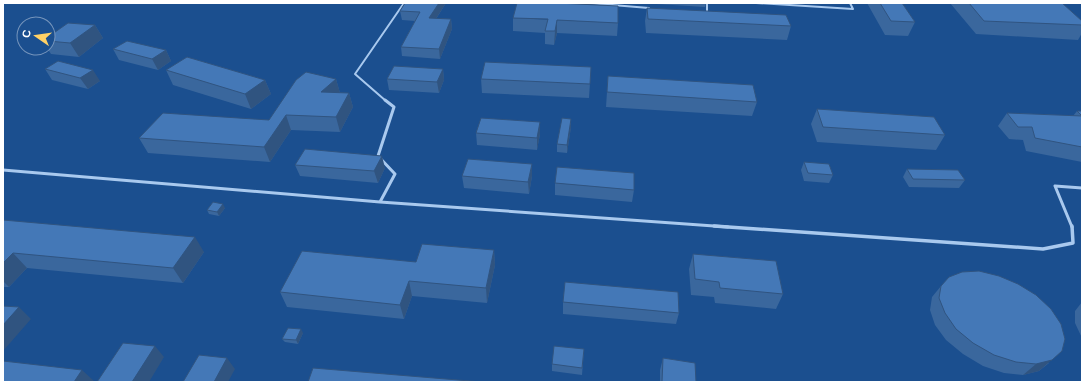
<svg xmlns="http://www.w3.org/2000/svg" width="1085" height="385" viewBox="0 0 1085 385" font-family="Arial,sans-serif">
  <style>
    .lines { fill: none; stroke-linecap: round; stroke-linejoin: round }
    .lane-far2 { stroke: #a9c9ee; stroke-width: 2 }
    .lane-far1 { stroke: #a9c9ee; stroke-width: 3 }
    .lane { stroke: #a9c9ee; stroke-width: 3.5 }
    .wall { fill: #3a679d }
    .shaded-wall { fill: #305480 }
    .building { fill: #4478b7; stroke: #305480 }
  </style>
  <rect width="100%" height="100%" fill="#1b4f8f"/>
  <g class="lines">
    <path class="lane-far2" d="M588,3L649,8
      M707,3V12
      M756,3L853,9
      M850,3L853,9
      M386,101L355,74L404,3"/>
    <path class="lane-far1" d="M3,170L380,202L728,227
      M380,202L395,174L378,156L394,107L385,100
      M1072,227L1055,186L1082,188"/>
    <path class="lane" d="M714,226L1043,249L1073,243L1072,226"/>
  </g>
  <path class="wall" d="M405,3H446L436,19H451L452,29L440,59L402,56L401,47L415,21L402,20L400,11Z
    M640,3H706L705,7Z
    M867,3H902L915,22L908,36L885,35Z
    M950,3H1062L1082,21V33L1078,40L976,34Z
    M647,8L791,26L787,40L646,33L645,21Z
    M513,18L618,23L617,36L557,33L554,45L545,44V33L513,31Z
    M95,25L103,38L79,57L51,54L47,48H48V37Z
    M113,49L166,50L171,61L158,70L119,60Z
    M591,67L589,98L482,93L481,79Z
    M45,69L100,81L88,89L52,80Z
    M443,69L444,80L439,93L389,90L387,79Z
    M166,70L265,80L271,94L251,109L173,85Z
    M608,76L757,102L752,116L606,107Z
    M336,79L340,93H349L353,107L340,132L291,130L270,162L148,153L139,138L269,120Z
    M817,109L945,135L936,150L817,142L811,124Z
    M1077,111H1082V162L1026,151L1023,140L1009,139L998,126L1007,113L1073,116Z
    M571,119V127L567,153L557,152V144Z
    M476,133L540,134L537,150L477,145Z
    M804,162L833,175L829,183L804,181L801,170Z
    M532,164V176L529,194L464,188L462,176Z
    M295,165L385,168L378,183L300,176Z
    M907,169L965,180L959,188L909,187L903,177Z
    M555,183L634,190L632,202L555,195Z
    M225,208L219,216L209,214L207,210Z
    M3,220L204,252L183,283L27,268L9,287H3Z
    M494,250L495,265L487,303L412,296L404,319L287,307L280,292L416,262Z
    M693,254L783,294L776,309L715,303L714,297L691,295L689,269Z
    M941,286L1049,363L1039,371L1023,375L1004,373L983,366L963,354L946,340L935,325L930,310L932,297Z
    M563,302L679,313L676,324L563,314Z
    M1082,302V338L1075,323V311Z
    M303,333L298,344L285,342L282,339Z
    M584,349L582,375L552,371V364Z
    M663,358L696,382H660V370Z"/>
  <path class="shaded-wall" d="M439,3H446L430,28L429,18Z
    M451,19L452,29L440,59L439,49Z
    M557,20V33L554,45L555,31Z
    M95,25L103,38L79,57L70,43Z
    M166,50L171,61L158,70L152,59Z
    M443,69L444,80L439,93L437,82Z
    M93,70L100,81L88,89L80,78Z
    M336,79L340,93L321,92Z
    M265,80L271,94L251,109L245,94Z
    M349,93L353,107L340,132L336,117Z
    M286,115L291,130L270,162L264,147Z
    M571,119V127L567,153V145Z
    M540,122V134L537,150V138Z
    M382,156L385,168L378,183L374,171Z
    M532,164V176L529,194L528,182Z
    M223,204L225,208L219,216L217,212Z
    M195,237L204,252L183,283L173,268Z
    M494,250L495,265L487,303L486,288Z
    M13,253L27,268L9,287L3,281V263Z
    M409,281L412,296L404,319L400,305Z
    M19,307L31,319L3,351V325Z
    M301,329L303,333L298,344L296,340Z
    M155,346L164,357L149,382H132Z
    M1062,351L1039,371L1023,375L1036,364Z
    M227,358L235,369L228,382H214Z
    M82,370L94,381L93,382H74Z"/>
  <path class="building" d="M405,3H439L429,18L451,19L439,49L401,47L420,12L400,11Z
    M517,3H557L618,6V23L557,20L555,31H545L548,19L513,18Z
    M880,3H902L915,22L891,21Z
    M969,3H1062L1082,21V25L984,21Z
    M647,8L786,15L791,26L648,19Z
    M68,23L95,25L70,43L48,41V37Z
    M127,41L166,50L152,59L113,49Z
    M187,57L265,80L245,94L166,70Z
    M58,61L93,70L80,78L45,69Z
    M485,62L591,67L590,84L481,79Z
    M394,66L443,69L437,82L387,79Z
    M306,72L336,79L321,92L349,93L336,117L286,115L264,147L139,138L163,113L269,120L296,80Z
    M608,76L753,85L757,102L607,92Z
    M817,109L934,117L945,135L823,127Z
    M1077,111H1082V147L1035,138L1032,127H1018L1007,113L1082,116Z
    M481,118L540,122L537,138L476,133Z
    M562,118L571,119L567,145L557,144Z
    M305,149L382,156L374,171L295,165Z
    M468,159L532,164L528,182L462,176Z
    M804,162L829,164L833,175L808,173Z
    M557,167L634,173V190L555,183Z
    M907,169L958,170L965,180L913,179Z
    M213,202L223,204L217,212L207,210Z
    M3,220L195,237L173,268L13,253L3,263Z
    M422,244L494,250L486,288L409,281L400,305L280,292L302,251L416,262Z
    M693,254L776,261L783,294L720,288L719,282L695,279Z
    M979,271L999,276L1018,284L1036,295L1051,309L1061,324L1065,339L1062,351L1052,360L1036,364L1016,362L994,355L973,343L956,329L945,313L939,298L941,286L949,277L962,272Z
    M565,282L678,292L679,313L563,302Z
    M3,306L19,307L3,325Z
    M288,328L301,329L296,340L282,339Z
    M123,343L155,346L132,382H97Z
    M554,346L584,349L582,368L552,364Z
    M199,355L227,358L214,382H183Z
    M663,358L695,363L696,382H662Z
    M3,361L82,370L74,382H3Z
    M313,368L458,380L482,382H308Z"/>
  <rect width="1085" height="385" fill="none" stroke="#ffffff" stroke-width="8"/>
  <g transform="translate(36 36) rotate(283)"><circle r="19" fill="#1b4f8f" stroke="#7695bc"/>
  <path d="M0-3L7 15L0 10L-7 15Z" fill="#ffd166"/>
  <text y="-6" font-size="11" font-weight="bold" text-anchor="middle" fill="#ffffff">С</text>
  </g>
</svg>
